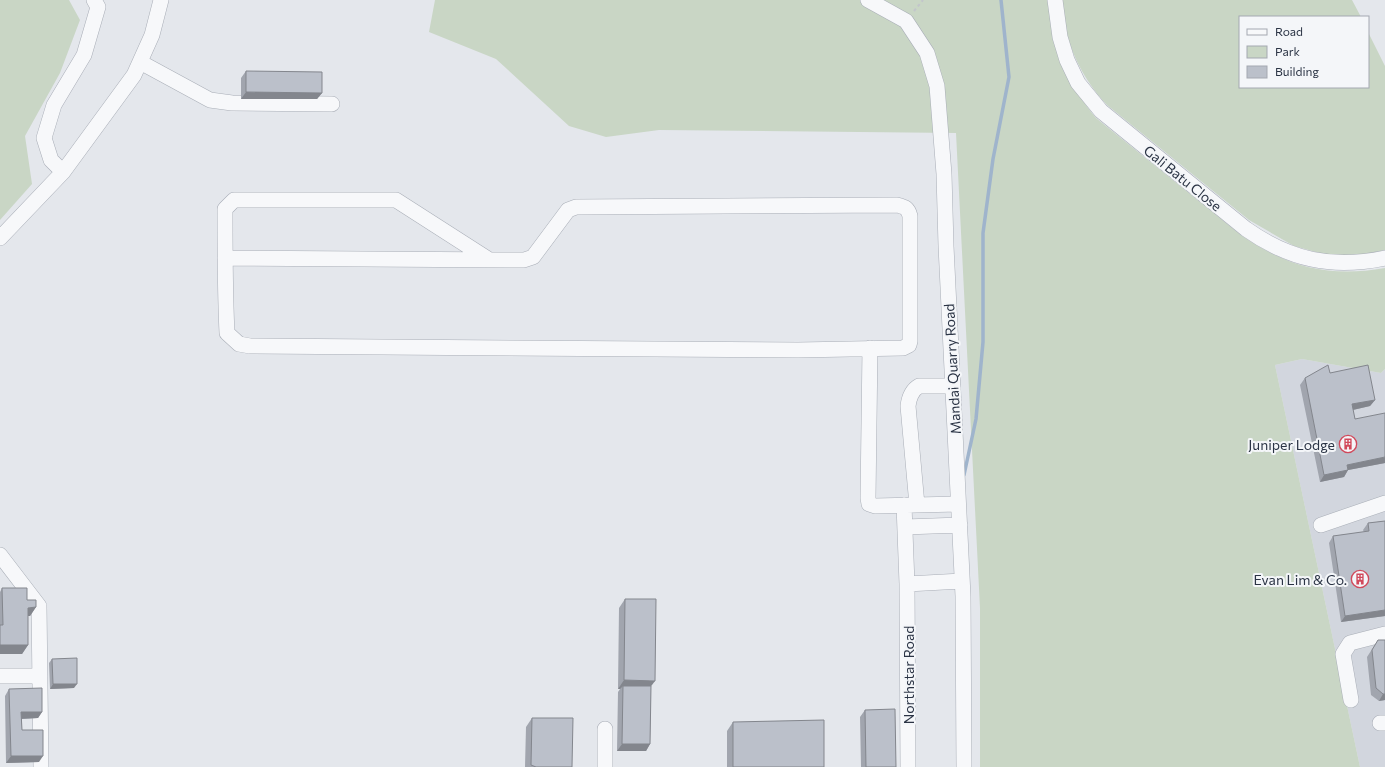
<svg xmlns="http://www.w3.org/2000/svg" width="1385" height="767" viewBox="0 0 1385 767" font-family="Commissioner,sans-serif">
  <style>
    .built { fill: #d2d6de }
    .green { fill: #c9d6c5 }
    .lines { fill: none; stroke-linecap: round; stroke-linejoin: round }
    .stream { stroke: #9fb4cc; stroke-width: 3.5 }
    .minor-casing { stroke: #a9aeb7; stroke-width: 16 }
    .path { stroke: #c2c5cb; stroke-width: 2; stroke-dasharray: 3 3; stroke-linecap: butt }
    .minor { stroke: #f7f8fa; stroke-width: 15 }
    .wall { fill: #a1a5ae }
    .shaded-wall { fill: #83868d }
    .building { fill: #bbc0ca; stroke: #83868d }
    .labels { text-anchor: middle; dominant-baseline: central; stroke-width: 4; stroke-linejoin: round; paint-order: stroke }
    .street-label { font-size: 14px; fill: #2b3445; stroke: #f4f6f9 }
    .poi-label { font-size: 14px; fill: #2b3445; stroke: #f4f6f9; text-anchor: end }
  </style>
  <rect width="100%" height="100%" fill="#e4e7ec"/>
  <path class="built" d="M1302,359L1381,373L1385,369V767H1360L1275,365Z"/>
  <path class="green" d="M0,0H69L80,20L60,73L25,136L32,184L0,220Z
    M435,0H1049C1050,45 1068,84 1096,118L1241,235C1287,267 1329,278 1385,268V369L1381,373L1302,359L1275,365L1360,767H980V608L956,133L659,130L606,137L569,126L496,59L429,32Z
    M1063,0H1352L1361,17H1240V87H1368V32L1385,66V250L1361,255H1327L1294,246L1249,220L1107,105C1081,77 1062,39 1063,0Z"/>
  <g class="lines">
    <path class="stream" d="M964,475L976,419L983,342V233L993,159L1009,77L1001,0"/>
    <defs>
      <path id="minor" d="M868,0L906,21L927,53L937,86L944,174L946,246L963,596L964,767
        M1055,0L1060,37L1067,60L1078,83L1101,111L1246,229C1290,260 1332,269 1385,258
        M140,62L210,100L232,103L332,104
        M63,172L51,160L44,138L54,105L84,55L98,7L94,0
        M0,238L63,172L134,75L152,35L161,0
        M225,258L524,260L533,257L568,210L576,207L897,205C905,207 908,208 910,216V341L909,345L903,348L798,350L250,346L239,344L227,333C225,293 225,253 225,213V209L234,200H396L488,259
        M870,348L868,498L869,504L875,506L958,504
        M904,505L907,584L908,767
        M917,505L908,406C909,398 912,390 919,386H953
        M1321,525L1385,503
        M905,527L960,525
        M0,555L39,606L41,767
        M907,584L962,581
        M0,676H40
        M1351,700L1343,654L1350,643L1385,634
        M1380,723H1385
        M605,767V729"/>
    </defs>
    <use href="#minor" class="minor-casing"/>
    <path class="path" d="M914,11L923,0"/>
    <use href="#minor" class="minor"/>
  </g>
  <path class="wall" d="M246,71L322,93L317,99H241V78Z
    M1330,373L1375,400L1370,406L1353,410L1355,419L1385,463L1348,470L1344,477L1320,482L1300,385L1305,378Z
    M1385,521V616L1341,622L1329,543L1333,536L1364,532L1363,530L1368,523Z
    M2,588L27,600L36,607L30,616H28V645L22,654H0V592Z
    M625,599L651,687L650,744L646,751H617L618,692L620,689H618L619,608Z
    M1378,640L1385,700L1379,701L1371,695L1367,657Z
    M52,659L74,688L50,689L49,663Z
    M9,689L42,712L38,718L22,719V730L39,762L6,763L5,696Z
    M865,710L896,767H861L860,717Z
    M532,718L572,767H525L526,727Z
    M733,722L824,767H727V731Z"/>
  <path class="shaded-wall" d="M246,92L322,93L317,99H241Z
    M1375,400L1370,406L1348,411L1352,404Z
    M1385,457V463L1343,471L1347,465Z
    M1348,470L1344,477L1320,482L1324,475Z
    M36,607L30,616H21L28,608Z
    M1385,610V616L1341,622L1345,616Z
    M0,645H28L22,654H0Z
    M624,680L655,681L649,689L623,686L620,689H618Z
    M53,684H77L74,688L50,689Z
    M1383,694H1385V700L1379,701Z
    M21,712H42L38,718L17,719Z
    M622,744H650L646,751H617Z
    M11,756H43L39,762L6,763Z"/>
  <path class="building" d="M246,71L322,72V93L246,92Z
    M1328,365L1330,373L1368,365L1375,400L1352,404L1355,419L1385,413V457L1347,465L1348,470L1324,475L1305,378Z
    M1385,521V610L1345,616L1333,536L1369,531L1368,523Z
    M2,588H27V600H36V607L28,608V645H0V625H3Z
    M625,599H656L655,681L624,680Z
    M1378,640H1385V694H1383L1376,688L1372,650Z
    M77,658V684H53L52,659Z
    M623,686H651L650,744H622Z
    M42,688V712H21L22,730H43V756H11L9,689Z
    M895,709L896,767H866L865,710Z
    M532,718H573L572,767H536L531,765Z
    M824,720V767H733V722Z"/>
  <defs>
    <symbol id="building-ring" viewBox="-11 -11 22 22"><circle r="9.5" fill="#f4f6f9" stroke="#d1495b" stroke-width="1.5"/><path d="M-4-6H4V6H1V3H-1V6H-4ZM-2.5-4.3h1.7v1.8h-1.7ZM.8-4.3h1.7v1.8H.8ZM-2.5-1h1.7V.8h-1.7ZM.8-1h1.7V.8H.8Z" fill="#d1495b"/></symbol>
  </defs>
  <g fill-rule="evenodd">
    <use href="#building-ring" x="1338" y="434" width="20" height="20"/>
    <use href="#building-ring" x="1350" y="569" width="20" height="20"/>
  </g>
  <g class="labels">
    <g class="street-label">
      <text transform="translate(1183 178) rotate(39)">Gali Batu Close</text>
      <text transform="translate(952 369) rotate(-93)">Mandai Quarry Road</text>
      <text transform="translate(908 675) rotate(-90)">Northstar Road</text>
    </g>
    <g class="poi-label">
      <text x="1335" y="444">Juniper Lodge</text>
      <text x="1347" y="579">Evan Lim &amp; Co.</text>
    </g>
  </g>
  <rect x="1239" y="16" width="130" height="72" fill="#f4f6f9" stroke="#a4a8b1"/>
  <rect x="1247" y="29" width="20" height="6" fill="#f7f8fa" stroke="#a4a8b1"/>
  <text x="1275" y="36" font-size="12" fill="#2b3445">Road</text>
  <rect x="1247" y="46" width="20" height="12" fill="#c9d6c5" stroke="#a4a8b1"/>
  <text x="1275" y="56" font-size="12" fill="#2b3445">Park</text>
  <rect x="1247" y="66" width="20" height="12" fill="#bbc0ca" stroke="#a4a8b1"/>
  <text x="1275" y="76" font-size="12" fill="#2b3445">Building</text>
</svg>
